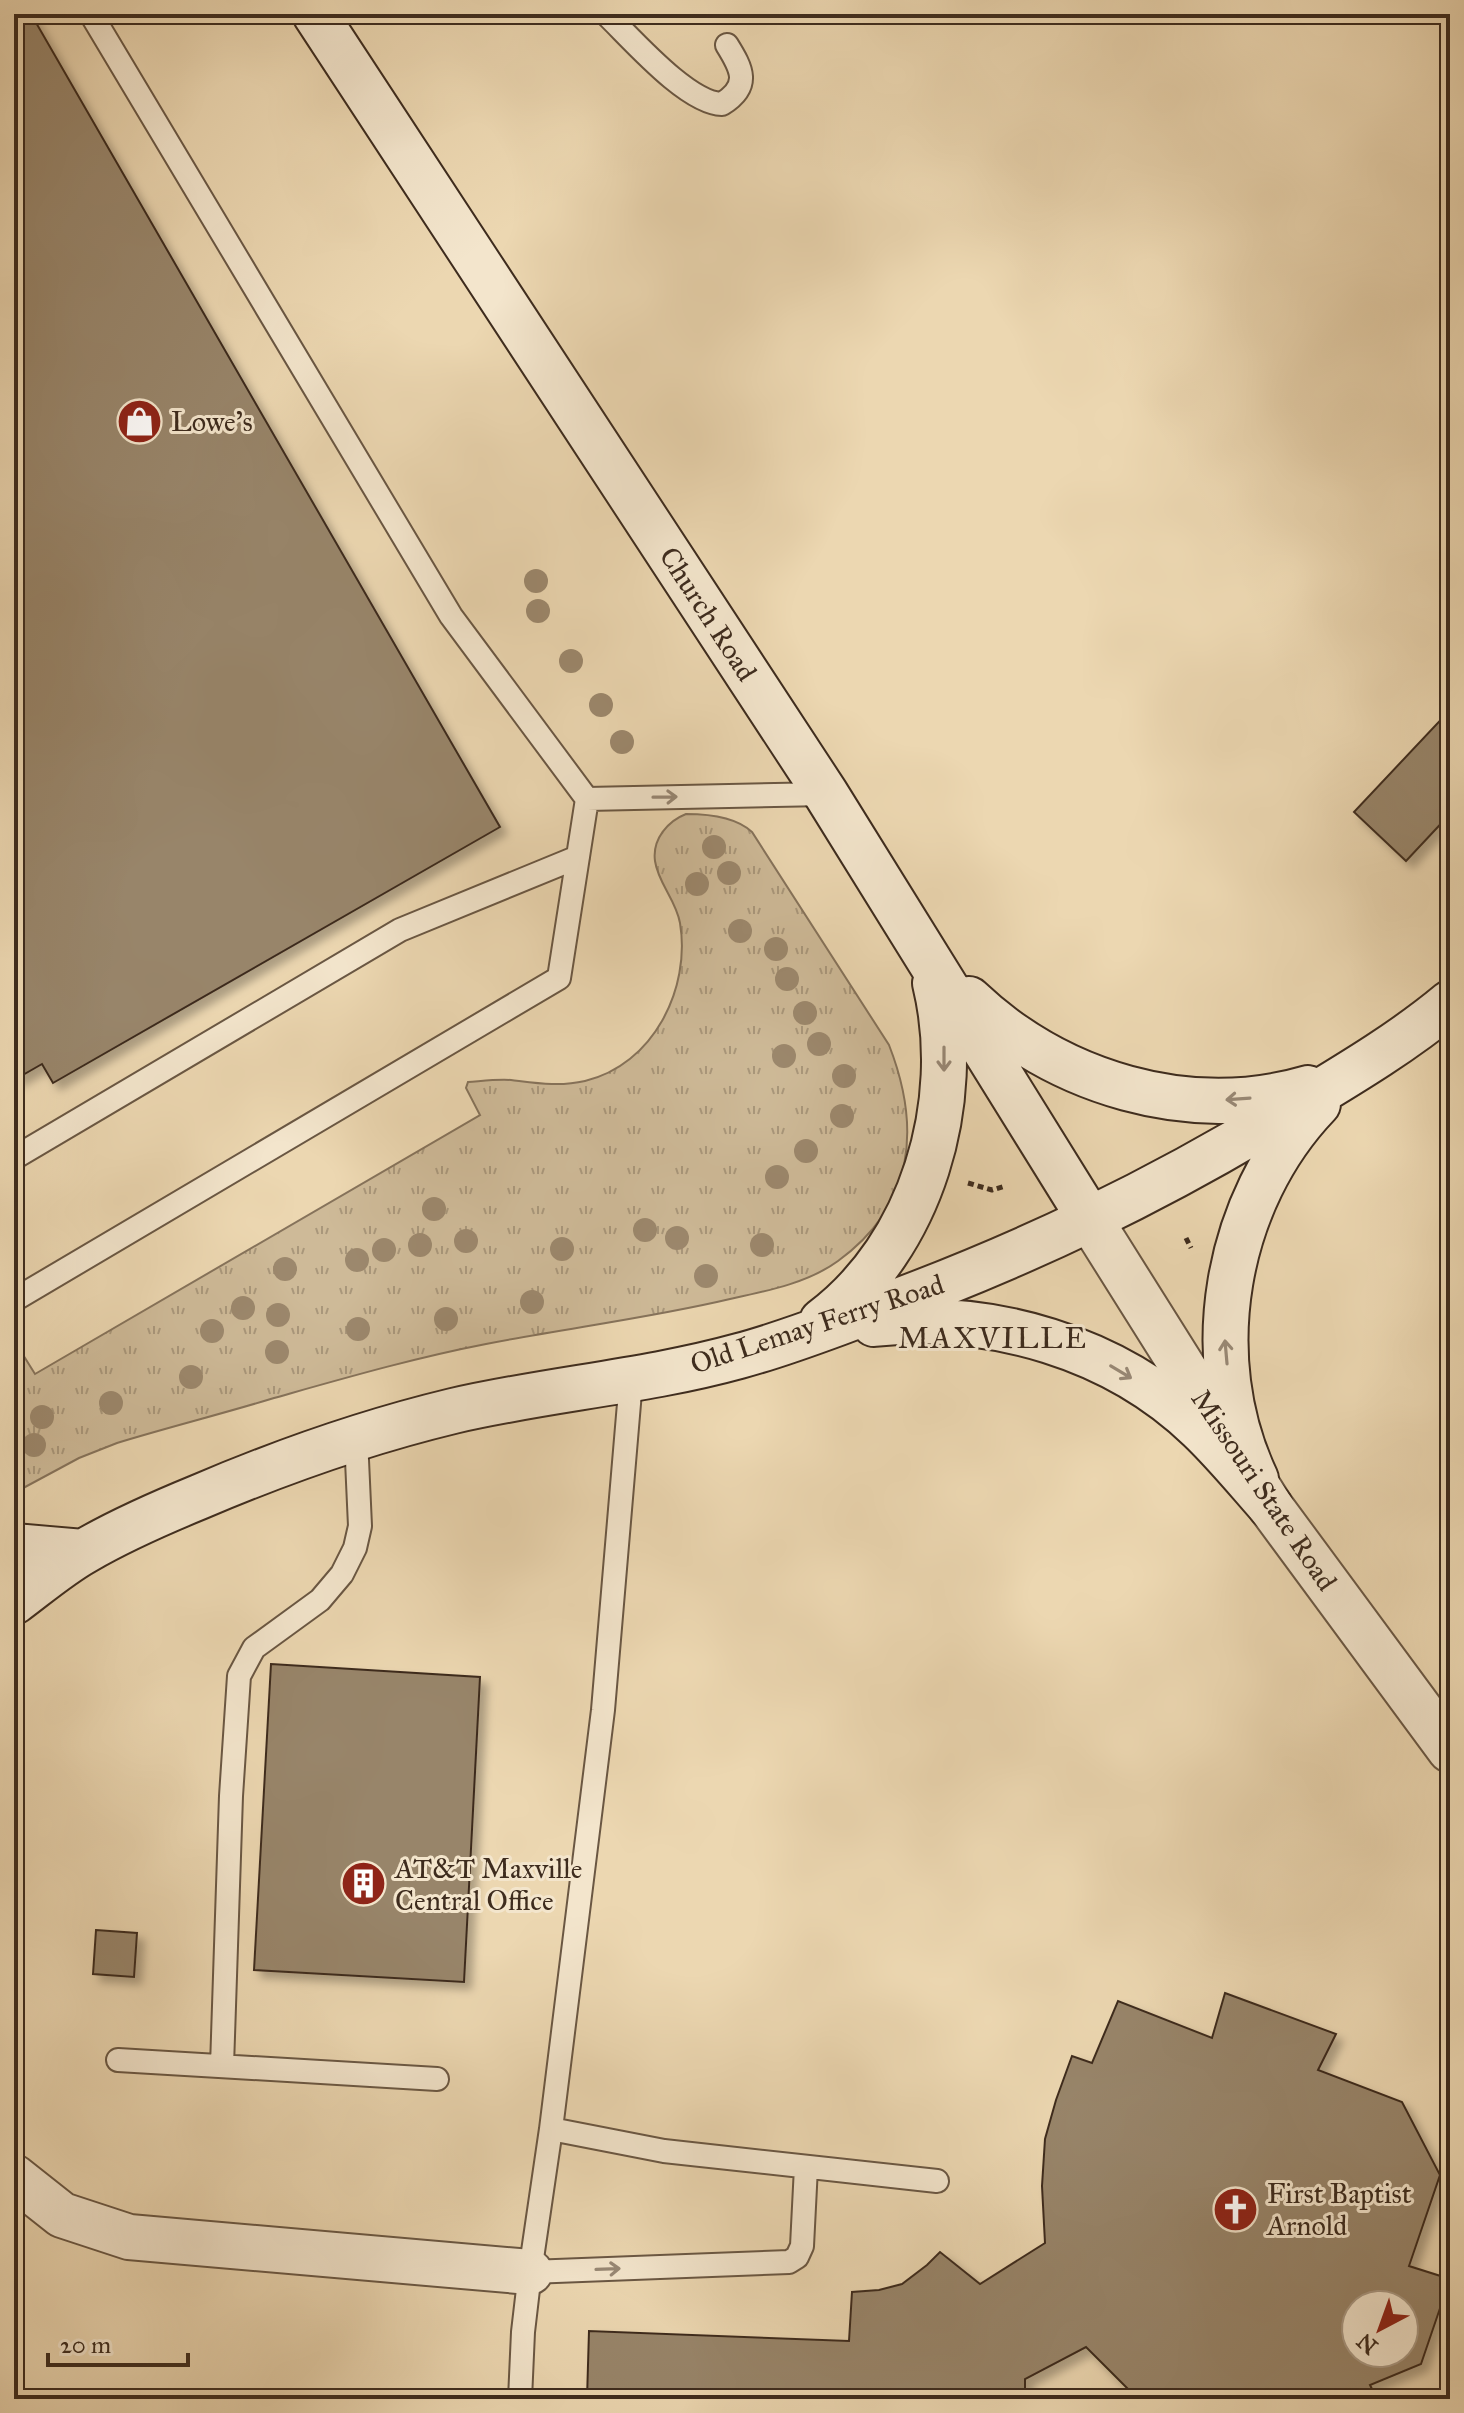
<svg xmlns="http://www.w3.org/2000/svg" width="1464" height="2413" viewBox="0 0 1464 2413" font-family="'IM FELL Great Primer',serif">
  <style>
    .grass { fill: url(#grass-tufts); stroke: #86735b; stroke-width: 2 }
    .building { fill: #98856a; stroke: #3e2c1e; stroke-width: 2; fill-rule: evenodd; filter: url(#shadow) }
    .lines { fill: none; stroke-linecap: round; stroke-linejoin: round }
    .service-casing { stroke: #6a5743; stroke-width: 26 }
    .minor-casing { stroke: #6a5743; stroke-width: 48 }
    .tertiary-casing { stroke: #6a5743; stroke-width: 48 }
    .secondary-casing { stroke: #3e2c1e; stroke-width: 48 }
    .path { stroke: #3e2c1e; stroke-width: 5; stroke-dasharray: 6 4; stroke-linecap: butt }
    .service { stroke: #f3e5cc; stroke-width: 22 }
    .minor { stroke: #f3e5cc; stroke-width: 44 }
    .tertiary { stroke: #f3e5cc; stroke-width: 44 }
    .secondary { stroke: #f3e5cc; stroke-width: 44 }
    .tree { fill: #9c886d }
    .oneway { stroke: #988875 }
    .labels { text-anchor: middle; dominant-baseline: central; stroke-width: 6; stroke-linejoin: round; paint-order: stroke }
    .poi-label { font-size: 28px; fill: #3e2c1e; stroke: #f3e5cc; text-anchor: start }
    .street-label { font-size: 28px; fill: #3e2c1e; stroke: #f3e5cc }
    .neighbourhood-label { font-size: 30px; letter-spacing: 2px; fill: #3e2c1e; stroke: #f3e5cc }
  </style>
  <defs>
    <pattern id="grass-tufts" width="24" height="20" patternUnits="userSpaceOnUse" patternTransform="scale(2)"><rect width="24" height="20" fill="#ceba98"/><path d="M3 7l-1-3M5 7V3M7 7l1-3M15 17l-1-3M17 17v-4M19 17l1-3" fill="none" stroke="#a9977b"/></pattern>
    <filter id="shadow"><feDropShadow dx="7" dy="7" stdDeviation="4" flood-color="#0004"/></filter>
  </defs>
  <rect width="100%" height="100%" fill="#ecd7b1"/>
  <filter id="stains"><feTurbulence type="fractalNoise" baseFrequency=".0025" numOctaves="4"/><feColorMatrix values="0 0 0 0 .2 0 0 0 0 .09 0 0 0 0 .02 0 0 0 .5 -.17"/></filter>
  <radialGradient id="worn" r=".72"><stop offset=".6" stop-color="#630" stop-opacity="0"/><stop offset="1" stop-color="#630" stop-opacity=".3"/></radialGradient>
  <path class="grass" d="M686,814C708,814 736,817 752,832L889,1045C921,1127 915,1205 838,1261C808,1283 767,1291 730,1299C650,1318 567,1328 486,1344C414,1358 345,1378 274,1398C222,1414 169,1427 117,1443L79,1458L14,1493V1392L21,1388L14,1375V1345L20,1350L35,1374L480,1115L466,1088L468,1082C482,1081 497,1079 511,1080C536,1083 559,1087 585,1081C653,1065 691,989 680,923C676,900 658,883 655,861C652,839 668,821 686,814Z"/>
  <path class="building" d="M14,14H31L500,827L53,1083L42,1064L14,1080Z
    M1450,710V814L1406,861L1354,812Z
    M271,1664L480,1677L464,1982L254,1970Z
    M96,1930L137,1933L134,1977L93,1974Z
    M1225,1993L1336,2034L1318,2070L1402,2102L1440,2175L1409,2266L1450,2279L1421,2364L1370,2385L1377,2399H1138L1086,2347L1025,2379V2399H587L589,2331L849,2341L852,2292L879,2290L902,2284L927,2265L940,2252L980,2284L1045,2243L1042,2186L1045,2139L1056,2100L1072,2056L1092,2063L1118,2001L1212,2038ZM1356,2305H1404V2353H1356Z"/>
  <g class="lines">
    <defs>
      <path id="service" d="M606,14C632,39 687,103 722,104C751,86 742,69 727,45
        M587,799L826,794
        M14,1158L400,930L578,857
        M14,1300L559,978L587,799L451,616L91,14
        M118,2060L437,2079
        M222,2066L231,1796L239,1676L254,1648L320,1600L342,1574L355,1548L360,1526L356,1438
        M551,2129L664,2151L937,2181
        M530,2272L789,2262L797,2257L802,2246L806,2167
        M520,2399L523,2332L530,2272L551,2129L603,1710L631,1380"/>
      <path id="minor" d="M14,2177L62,2215L129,2237L530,2272"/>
      <path id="tertiary" d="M1091,1221L1270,1506L1450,1750"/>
      <path id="secondary" d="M315,14L826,794L1091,1221
        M969,999C1058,1083 1188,1123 1308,1088
        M822,1321C922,1246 964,1102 935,983
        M874,1324C991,1311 1115,1347 1200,1429C1225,1453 1247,1480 1270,1506
        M1256,1479C1198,1357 1225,1201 1318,1104
        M14,1546L83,1552
        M14,1602C37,1585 60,1565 85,1551C121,1530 160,1513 199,1497C281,1462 366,1432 453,1411C547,1389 645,1382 739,1356C785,1344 829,1326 874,1310C1024,1255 1156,1192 1293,1108C1346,1076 1402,1043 1450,1003"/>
    </defs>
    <use href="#service" class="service-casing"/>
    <use href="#minor" class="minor-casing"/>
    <use href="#tertiary" class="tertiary-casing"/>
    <use href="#secondary" class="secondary-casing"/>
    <path class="path" d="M968,1183L992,1190L1005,1186
      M1186,1238L1191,1248"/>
    <use href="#service" class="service"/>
    <use href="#minor" class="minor"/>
    <use href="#tertiary" class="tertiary"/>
    <use href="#secondary" class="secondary"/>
  </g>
  <g class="tree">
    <circle cx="536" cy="581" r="12"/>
    <circle cx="538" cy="611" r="12"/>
    <circle cx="571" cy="661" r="12"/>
    <circle cx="601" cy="705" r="12"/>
    <circle cx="622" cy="742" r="12"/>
    <circle cx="714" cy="847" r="12"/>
    <circle cx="729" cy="873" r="12"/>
    <circle cx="697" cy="884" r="12"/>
    <circle cx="740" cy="931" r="12"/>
    <circle cx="776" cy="949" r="12"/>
    <circle cx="787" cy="979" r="12"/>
    <circle cx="805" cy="1013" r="12"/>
    <circle cx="819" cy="1044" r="12"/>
    <circle cx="784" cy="1056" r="12"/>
    <circle cx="844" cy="1076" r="12"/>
    <circle cx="842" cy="1116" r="12"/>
    <circle cx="806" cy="1151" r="12"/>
    <circle cx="777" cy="1177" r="12"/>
    <circle cx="434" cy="1209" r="12"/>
    <circle cx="645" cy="1230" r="12"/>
    <circle cx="677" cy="1238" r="12"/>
    <circle cx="466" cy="1241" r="12"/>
    <circle cx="420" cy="1245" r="12"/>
    <circle cx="762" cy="1245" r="12"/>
    <circle cx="562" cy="1249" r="12"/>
    <circle cx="384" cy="1250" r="12"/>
    <circle cx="357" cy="1260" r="12"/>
    <circle cx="285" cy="1269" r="12"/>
    <circle cx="706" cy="1276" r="12"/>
    <circle cx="532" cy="1302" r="12"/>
    <circle cx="243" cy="1308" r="12"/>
    <circle cx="278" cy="1315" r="12"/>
    <circle cx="446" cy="1319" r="12"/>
    <circle cx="358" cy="1329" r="12"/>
    <circle cx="212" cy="1331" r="12"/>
    <circle cx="277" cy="1352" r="12"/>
    <circle cx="191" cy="1377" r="12"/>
    <circle cx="111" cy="1403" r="12"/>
    <circle cx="42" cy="1417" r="12"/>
    <circle cx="34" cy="1445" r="12"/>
  </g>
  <defs><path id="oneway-shaft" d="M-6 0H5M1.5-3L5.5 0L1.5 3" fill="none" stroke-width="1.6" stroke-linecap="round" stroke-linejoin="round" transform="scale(2)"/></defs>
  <g class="oneway">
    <use href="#oneway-shaft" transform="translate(665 797) rotate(-1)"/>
    <use href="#oneway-shaft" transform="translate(944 1059) rotate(90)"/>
    <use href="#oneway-shaft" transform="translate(1238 1099) rotate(176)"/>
    <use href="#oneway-shaft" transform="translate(1226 1352) rotate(-95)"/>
    <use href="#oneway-shaft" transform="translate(1121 1372) rotate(31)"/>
    <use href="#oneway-shaft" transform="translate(608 2269) rotate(-2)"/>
  </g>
  <defs>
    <symbol id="shop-disc" viewBox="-11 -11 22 22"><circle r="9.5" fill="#8f2418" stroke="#f3e5cc"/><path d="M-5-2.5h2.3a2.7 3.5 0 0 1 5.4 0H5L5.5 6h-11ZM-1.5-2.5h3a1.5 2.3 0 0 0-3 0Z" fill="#fff"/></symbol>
    <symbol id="building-disc" viewBox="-11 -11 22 22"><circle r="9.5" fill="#8f2418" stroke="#f3e5cc"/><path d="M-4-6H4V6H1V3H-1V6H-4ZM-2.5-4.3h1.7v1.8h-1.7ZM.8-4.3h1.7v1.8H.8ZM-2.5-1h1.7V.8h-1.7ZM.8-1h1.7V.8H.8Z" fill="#fff"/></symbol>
    <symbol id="church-disc" viewBox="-11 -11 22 22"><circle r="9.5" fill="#8f2418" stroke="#f3e5cc"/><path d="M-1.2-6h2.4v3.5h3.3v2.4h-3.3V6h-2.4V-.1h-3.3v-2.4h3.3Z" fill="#fff"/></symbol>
  </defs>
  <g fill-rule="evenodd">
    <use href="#shop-disc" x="114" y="396" width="51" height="51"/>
    <use href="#building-disc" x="338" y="1858" width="51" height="51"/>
    <use href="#church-disc" x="1210" y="2184" width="51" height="51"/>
  </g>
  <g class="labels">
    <g class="poi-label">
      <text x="171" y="421">Lowe's</text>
      <text x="395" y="1868">AT&amp;T Maxville<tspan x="395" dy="32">Central Office</tspan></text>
      <text x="1267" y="2193">First Baptist<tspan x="1267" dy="32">Arnold</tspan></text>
    </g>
    <g class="street-label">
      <text transform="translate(708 614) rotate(57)">Church Road</text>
      <text transform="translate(817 1324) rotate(-18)">Old Lemay Ferry Road</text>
      <text transform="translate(1264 1490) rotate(56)">Missouri State Road</text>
    </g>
    <g class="neighbourhood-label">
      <text x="993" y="1338">MAXVILLE</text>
    </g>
  </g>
  <rect width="1464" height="2413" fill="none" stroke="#ecd7b1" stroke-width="48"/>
  <rect x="16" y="16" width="1432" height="2381" fill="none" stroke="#3e2c1e" stroke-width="4"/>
  <rect x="24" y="24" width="1416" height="2365" fill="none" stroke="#3e2c1e" stroke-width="2"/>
  <g transform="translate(1380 2329) rotate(221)"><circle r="38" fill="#f3e5cc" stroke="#ab9b86" stroke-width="2"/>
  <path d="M0-6L14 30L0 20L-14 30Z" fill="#8f2418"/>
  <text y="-12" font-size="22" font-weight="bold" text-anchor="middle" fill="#3e2c1e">N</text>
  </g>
  <path d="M48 2353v12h140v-12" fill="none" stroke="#3e2c1e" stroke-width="4"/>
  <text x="60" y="2353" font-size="24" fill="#3e2c1e" stroke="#f3e5cc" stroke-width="6" paint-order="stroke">20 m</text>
  <rect width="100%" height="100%" filter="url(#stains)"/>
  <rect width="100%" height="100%" fill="url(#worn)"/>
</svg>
